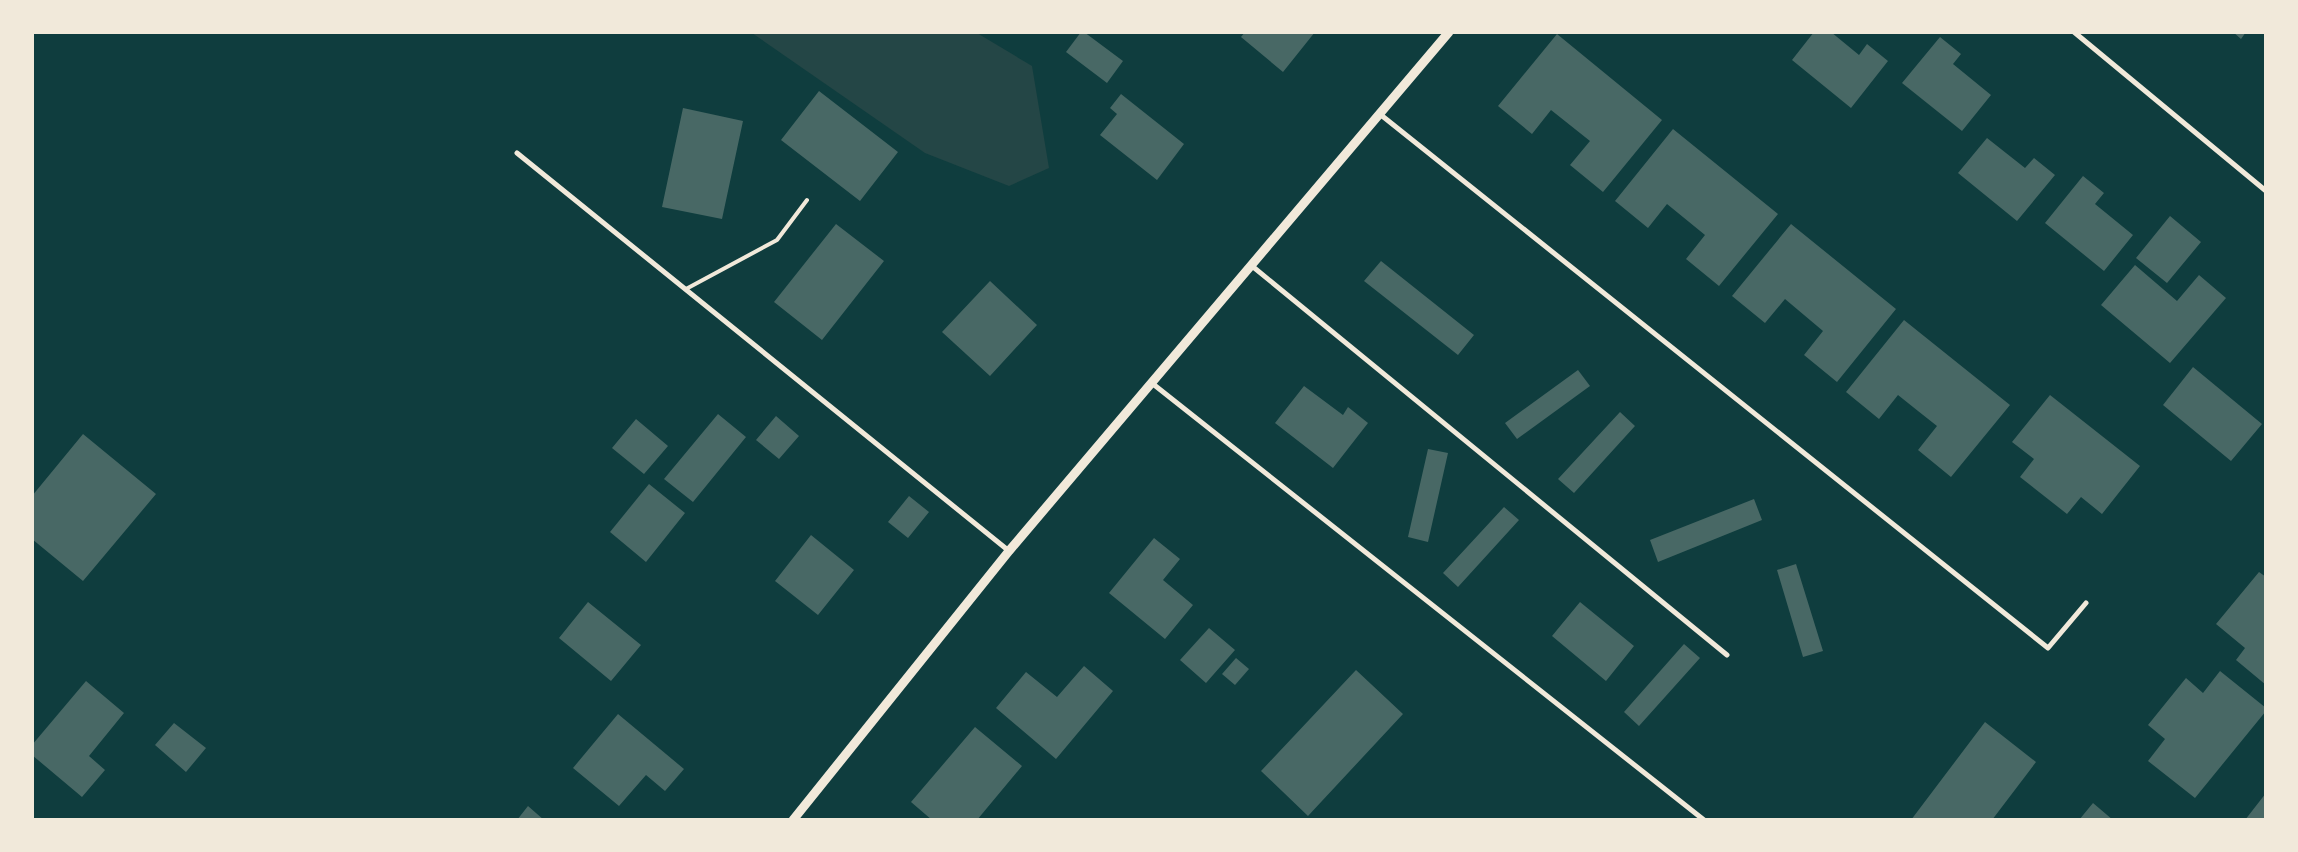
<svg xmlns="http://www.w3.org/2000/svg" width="2298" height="852" viewBox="0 0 2298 852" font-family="'Roboto Condensed',sans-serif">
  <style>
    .green { fill: #244646 }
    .building { fill: #486865 }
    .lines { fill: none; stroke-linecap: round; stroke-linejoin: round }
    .service { stroke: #f1e9da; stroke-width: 4 }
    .minor { stroke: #f1e9da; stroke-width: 5 }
    .tertiary { stroke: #f1e9da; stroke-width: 9 }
  </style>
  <rect width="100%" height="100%" fill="#0f3d3e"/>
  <path class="green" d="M752,33H977L1032,66L1049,168L1009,186L925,153Z"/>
  <path class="building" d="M1081,32H1084L1123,61L1107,83L1066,52Z
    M1245,32H1315L1283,72L1241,37Z
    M1814,32H1831L1859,55L1867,44L1888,61L1851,108L1792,60Z
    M2233,32H2246L2241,39Z
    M1557,34L1662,120L1603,192L1570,165L1590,141L1551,110L1532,134L1498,106Z
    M1940,37L1961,54L1953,64L1991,95L1962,131L1902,83Z
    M819,91L898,152L860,201L781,140Z
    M1121,94L1184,144L1157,180L1100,135L1117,114L1110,108Z
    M683,108L743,121L722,219L662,207Z
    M1673,129L1778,214L1719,286L1686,259L1705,235L1667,204L1648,228L1615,201Z
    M1987,138L2025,168L2034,158L2055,175L2017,221L1958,173Z
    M2083,176L2104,193L2095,204L2133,235L2104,271L2045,223Z
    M2170,216L2201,242L2167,283L2136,258Z
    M836,224L884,261L822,340L774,302Z
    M1791,224L1896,309L1837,382L1804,355L1823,331L1785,299L1765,323L1732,296Z
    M1381,261L1474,335L1458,355L1364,281Z
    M2135,265L2177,301L2199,275L2226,298L2170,363L2101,305Z
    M990,281L1037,325L990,376L942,332Z
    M1904,320L2010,405L1951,477L1918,450L1937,426L1918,411L1898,395L1879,419L1846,392Z
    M2193,367L2262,424L2231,461L2163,405Z
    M1578,370L1590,386L1517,439L1505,423Z
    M1304,386L1343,415L1348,407L1368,423L1333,468L1275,423Z
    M2050,395L2140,466L2102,514L2081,497L2067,514L2020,477L2034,459L2012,442Z
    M1620,412L1635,426L1574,493L1558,479Z
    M718,414L746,437L693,502L664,479Z
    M776,416L799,436L779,459L756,440Z
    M636,419L668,446L644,474L612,448Z
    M83,434L156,494L83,581L32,539V496Z
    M1428,449L1448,453L1428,542L1408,537Z
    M649,484L685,513L646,562L610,532Z
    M909,496L929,512L908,538L888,522Z
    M1754,499L1762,520L1658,562L1650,540Z
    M1504,507L1519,520L1458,587L1443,573Z
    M811,535L854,570L818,615L775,581Z
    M1154,538L1180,559L1163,580L1193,605L1165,639L1109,593Z
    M1796,564L1823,651L1803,657L1777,570Z
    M2259,572L2266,577V685L2236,660L2245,648L2216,624Z
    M588,602L641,645L611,681L559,638Z
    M1580,602L1634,646L1606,681L1552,636Z
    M1209,628L1235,650L1206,683L1180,660Z
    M1684,644L1700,658L1639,726L1624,712Z
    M1236,658L1249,669L1235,685L1222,674Z
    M1084,666L1113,691L1056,759L996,708L1026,672L1057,697Z
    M1356,670L1403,714L1308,816L1261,771Z
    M2220,671L2266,708V711L2195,798L2148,761L2165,739L2148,725L2186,678L2203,693Z
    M86,681L124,713L89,756L105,770L82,797L32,755V745Z
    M618,714L684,769L665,791L646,775L619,806L573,768Z
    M1985,722L2036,762L1992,820H1911Z
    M174,723L206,748L186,772L155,745Z
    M975,727L1022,766L977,820H932L911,802Z
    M2266,793V820H2245Z
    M2093,803L2113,820H2079Z
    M528,806L544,820H517Z"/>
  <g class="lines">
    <path class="service" d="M686,289L777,240L807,200"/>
    <path class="minor" d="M2074,32L2266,191
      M1381,115L2048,648L2086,603
      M517,153L1009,551
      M1252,266L1727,655
      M1153,384L1704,820"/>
    <path class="tertiary" d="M793,820L1009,551L1449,32"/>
  </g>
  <rect width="2298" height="852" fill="none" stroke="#f1e9da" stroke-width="68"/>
</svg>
